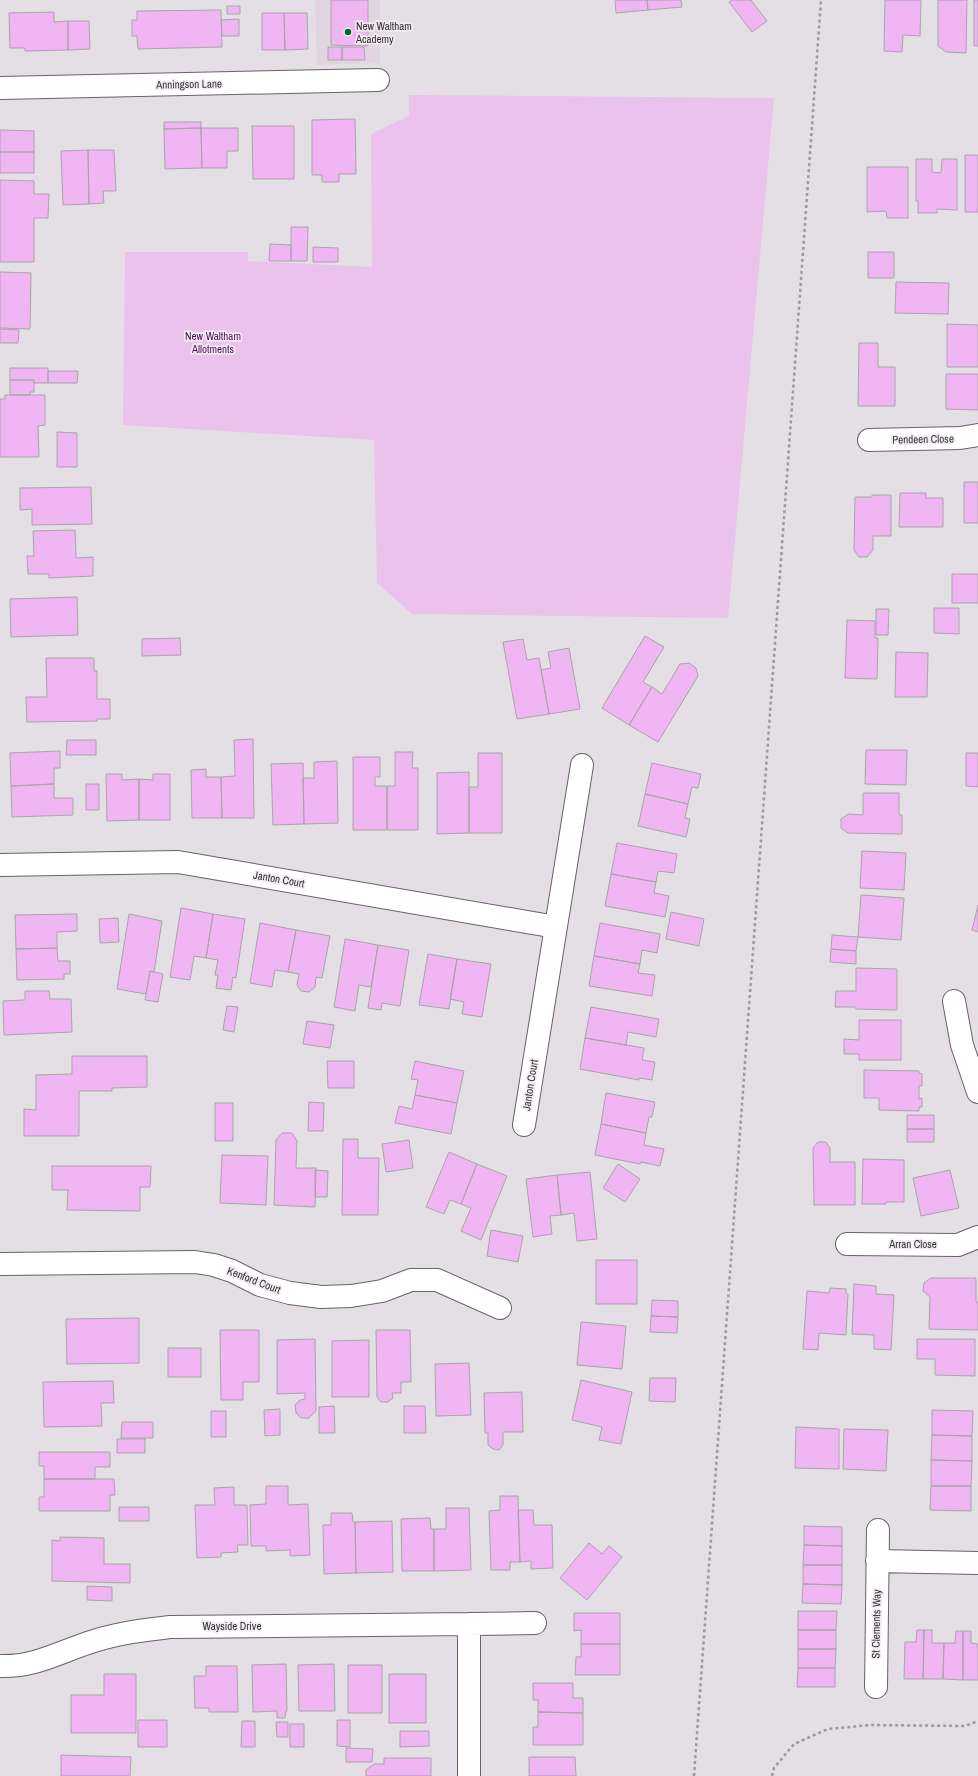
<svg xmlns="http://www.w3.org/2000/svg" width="978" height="1776" viewBox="0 0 978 1776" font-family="'Archivo Narrow',sans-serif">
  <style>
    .built { fill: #e0d5e1 }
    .green { fill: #eac2ec }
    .building { fill: #f0b6f3; stroke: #a9a4a9 }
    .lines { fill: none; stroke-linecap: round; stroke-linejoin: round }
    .minor-casing { stroke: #676367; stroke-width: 24 }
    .path { stroke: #9c999c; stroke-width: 2.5; stroke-dasharray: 3 3; stroke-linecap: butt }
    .minor { stroke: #fff; stroke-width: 22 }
    .poi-dot { fill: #006e1f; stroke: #f2ecf2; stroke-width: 1.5 }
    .labels { text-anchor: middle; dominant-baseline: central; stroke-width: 3.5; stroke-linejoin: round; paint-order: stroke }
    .poi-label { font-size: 11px; fill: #343234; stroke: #f2ecf2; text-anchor: start }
    .street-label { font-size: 11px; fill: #343234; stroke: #f2ecf2 }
    .park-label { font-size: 11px; fill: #56135c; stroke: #f2ecf2 }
  </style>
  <rect width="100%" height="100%" fill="#e4dfe4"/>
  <path class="built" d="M315,0H380V63L317,65Z"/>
  <path class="green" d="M409,95L774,98L728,618L412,614L377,583L374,440L123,425L125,252H248V261L372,267L371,134L409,116Z"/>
  <path class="building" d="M331,0H368V46L331,45Z
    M615,0H647L648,10L616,13Z
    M647,0H681L682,7L648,10Z
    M732,0H751L767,21L752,32L729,2Z
    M885,0H921L920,36L903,35L902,52L884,51Z
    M938,0H967L966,53L946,52L938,46Z
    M974,0H978V46H974Z
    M227,6H240V14H227Z
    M221,10L222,47L138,49L137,36H132V20H137V11Z
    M54,12V22L68,21V50L25,51V48H10L9,13Z
    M262,13H284L285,50H262Z
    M284,13H307L308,49L285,50Z
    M239,19V36H222L221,20Z
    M68,21H89L90,49L68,50Z
    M328,47H342V60H328Z
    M342,47H364L365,60H342Z
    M355,119L356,174H339V182H322V175H312V120Z
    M164,122H201V128L164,129Z
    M252,126H294V179H253Z
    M201,128H238V151H227V168H202Z
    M201,128L202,168L165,169L164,129Z
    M0,130L34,131V152H0Z
    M88,150H114L116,191H103L104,203L89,204Z
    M88,150L89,204L63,205L61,151Z
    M0,152H34V173H0Z
    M965,155H978V212H965Z
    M916,159H932V172L941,173L942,159H957V210L937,209V213H918V201H916Z
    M867,167H908V218H887L886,211L867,212Z
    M0,180L34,181V194H49L48,218H34V262H0Z
    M291,227H308L307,261H291Z
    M270,244L291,245V261H269Z
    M313,247L338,248V262H313Z
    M868,252H894V278H868Z
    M0,272L31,273L30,329L0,328Z
    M896,282L949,283L948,314L895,313Z
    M947,324L978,325V367H947Z
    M0,329L19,330L18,343H0Z
    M859,343H878V367H895V406H858Z
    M10,368H48V383H34V380H10Z
    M48,371H78L77,383H48Z
    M946,374H978V410L946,409Z
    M10,380H34V392H30V395H10Z
    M5,395H45V425L38,426L39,457H0V399H5Z
    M57,432L77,433V467H57Z
    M964,482H978V523H964Z
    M91,487L92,524L32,525V509L20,510V488Z
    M900,493H926V498H943V527H899Z
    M872,495H891V536H873V550L867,557H859L854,550L855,497H872Z
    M75,530L76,558L93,557V576L49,578V574H28L27,556H34L33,531Z
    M952,574H978V603H952Z
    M77,597L78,635L11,637L10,599Z
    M934,608H959V634L934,633Z
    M876,609H889L888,635H876Z
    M847,620L875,621V638H878L877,679L845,678Z
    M645,636L664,647L643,682L652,687L629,725L602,708Z
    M180,638L181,655L142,656V639Z
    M523,639L527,660L539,658L549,714L517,719L503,642Z
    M569,648L580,709L549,714L541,670L551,668L548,652Z
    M896,652L928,653L927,697H895Z
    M46,658H94V671H97V699H110V719H97V721L27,722L26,697H47Z
    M689,663L696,668L698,676L658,742L629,725L652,687L662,694L680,664Z
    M253,739L254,818H222L221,777L235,776L234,740Z
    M67,740H96V755H66Z
    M866,750H907L906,785L865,784Z
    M60,751V768H54V784L11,786L10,753Z
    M395,752H413L412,768H418V830H387V786H395Z
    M478,753H502V833H469V787H478Z
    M966,753H978V787L966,786Z
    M353,757H380V777H375V786H387V830H353Z
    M337,761L338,823L304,824L303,778H314V762Z
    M303,763L304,824L273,825L271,764Z
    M652,763L701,774L698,788L692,787L688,804L645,794Z
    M206,769V777H221L222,818H192L191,770Z
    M469,772V833L437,834V773Z
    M106,774H122V780L139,779V820L107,821Z
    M153,774H170V820H139V779L153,780Z
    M54,784V798H73V815L12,817L11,786Z
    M86,784H99V810H86Z
    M863,793H899V815H902V834L848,833L841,828V819L848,814L863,815Z
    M645,794L688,804L685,818L690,819L686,837L638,826Z
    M617,843L677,854L674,873L658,871L656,882L611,874Z
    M862,851L906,853L904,890L860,888Z
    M611,874L656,882L654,893L669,896L665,917L605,906Z
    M861,895L904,898L901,940L858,937Z
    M978,905V932L972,930Z
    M181,908L213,914L206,958L194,956L190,980L170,977Z
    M671,912L704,919L699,946L666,939Z
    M77,914V931L57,932V948L16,949L15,915Z
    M129,914L162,921L154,972L150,971L146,994L117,989Z
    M213,914L245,919L236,978L233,977L231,990L216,988L218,975H215L218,960L206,958Z
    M118,918L119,942L100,943L99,919Z
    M260,923L296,930L288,972L275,970L272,987L250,983Z
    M600,923L660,934L657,953L642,950L640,964L594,956Z
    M296,930L330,936L322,978L316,977L315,987L309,992L301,991L297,985L299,974L288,972Z
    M832,935L858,937L856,951L831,949Z
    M345,939L378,945L371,987L359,985L355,1011L334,1007Z
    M378,945L409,950L400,1006L382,1003L381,1010L368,1008Z
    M57,948L58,961H70V974H64V979L17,980L16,949Z
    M831,949L856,951V964L830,962Z
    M428,954L457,959L449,1009L419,1005Z
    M594,956L640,964L638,973L655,975L652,996L589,986Z
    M457,959L491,964L482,1017L462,1014L464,1002L450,999Z
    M856,968L897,969V1010L856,1009L855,1007H835L836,991H856Z
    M150,971L163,974L158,1002L145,1000Z
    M25,991H49L50,999H71L72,1032L4,1035L3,1001L25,1000Z
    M227,1006L238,1007L234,1032L223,1030Z
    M591,1007L659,1019L656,1037L628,1032L626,1045L585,1038Z
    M859,1020H901V1060H859V1054H844V1039L859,1040Z
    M307,1021L334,1025L330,1048L303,1044Z
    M585,1038L644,1048L642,1060L655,1062L652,1080L639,1078V1080L580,1069Z
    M72,1056H147V1087L112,1088V1091H79V1136H24V1109L36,1110V1075L72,1074Z
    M327,1061H354V1088H328Z
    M415,1061L464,1071L457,1103L415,1095L418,1080L411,1079Z
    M864,1070L919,1071V1073L922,1074V1086H919V1099L922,1098V1107H919V1111L879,1110V1098H864Z
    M606,1093L655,1102L652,1117H649L646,1133L601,1124Z
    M415,1095L457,1103L451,1134L395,1123L399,1106L412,1109Z
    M309,1102L324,1103L323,1131H308Z
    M215,1103H233V1141H215Z
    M907,1115H934V1129H907Z
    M601,1124L646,1133L644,1145L664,1149L660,1166L641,1162L640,1164L595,1155Z
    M907,1129H934V1142H907Z
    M282,1133H292L297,1141L296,1168H316L315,1207L274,1205L276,1140Z
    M343,1139H358V1158H379L378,1215H342Z
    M409,1140L413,1168L386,1172L382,1144Z
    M818,1142H826L830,1148V1162H855V1205H814L813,1148Z
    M449,1152L477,1164L461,1204L450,1200L444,1214L426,1207Z
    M222,1155L268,1156L266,1205L220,1203Z
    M863,1159L904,1160V1202H886V1204H862Z
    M477,1164L507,1176L481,1240L461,1231L471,1208L461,1204Z
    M618,1164L640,1179L625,1202L603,1188Z
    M52,1166H151L150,1187H140V1211L67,1210L68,1190H52Z
    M315,1170L328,1171L327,1197H315Z
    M950,1170L959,1208L921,1216L913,1178Z
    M590,1172L597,1239L577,1241L574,1213L561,1215L557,1175Z
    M557,1175L561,1215L550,1216L552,1234L533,1237L526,1179Z
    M491,1230L523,1236L518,1262L487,1256Z
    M596,1260H637V1304H596Z
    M931,1278H976V1302H978V1330L929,1329L930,1297L923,1291L924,1283Z
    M854,1284L876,1286V1294L894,1295L891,1350L874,1349V1335L852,1334Z
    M830,1288L846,1289V1293L848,1294L846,1335L819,1333L818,1350L803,1349L807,1291L829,1293Z
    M652,1300L678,1301V1317L651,1316Z
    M651,1316L678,1317L677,1333L650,1332Z
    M139,1318V1363L67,1364L66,1319Z
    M581,1322L626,1326L622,1369L577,1365Z
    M220,1330H259V1382H243V1400H221Z
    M376,1330H410L411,1382H401V1393H392L393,1398L388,1402H381L377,1397Z
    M315,1339L316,1411L309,1418H301L296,1413L295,1405L300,1400L305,1399V1393L277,1394V1340Z
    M917,1339H975V1376L935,1375V1359H917Z
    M369,1340V1397H332V1341Z
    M168,1348H201V1377H168Z
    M469,1363L471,1415L436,1416L435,1364Z
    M650,1378H676L675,1402L649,1401Z
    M581,1380L632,1392L621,1444L599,1440L602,1427L572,1420Z
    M113,1381L114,1403H101L102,1426L44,1427L43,1382Z
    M522,1392L523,1432H503V1445L499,1450L493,1449L488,1445V1433H485L484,1393Z
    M334,1406L335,1433H319V1407Z
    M404,1406H425L426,1433H404Z
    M280,1409V1435L265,1436L264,1410Z
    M932,1410L973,1411L972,1436L932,1435Z
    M211,1411H226V1437H211Z
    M122,1422H153V1438H121Z
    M796,1427L839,1429V1469L795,1468Z
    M844,1429L888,1430L886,1471L843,1469Z
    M932,1435L972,1436V1461L931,1460Z
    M117,1439H145V1453H117Z
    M39,1452H110V1467H95V1479H44V1466H39Z
    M931,1460L972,1461L971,1486H931Z
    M44,1479H114L115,1495H110V1511H39V1497H44Z
    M266,1486H288V1505L308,1504L310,1555L290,1556V1550L266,1551V1546H251L250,1505L266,1504Z
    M931,1486H971V1511L930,1510Z
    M234,1487V1505H247L248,1545H237L238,1552L221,1553V1557L197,1558L195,1505H215L214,1488Z
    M500,1496H518L520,1562H510V1570H491L489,1511L500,1510Z
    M119,1507H149V1521H119Z
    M446,1508H469L471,1570L434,1571V1529H446Z
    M518,1510H533L534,1525H552L553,1568L531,1569V1561L520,1562Z
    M331,1513H352L353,1522H355L356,1573L324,1574L323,1525H331Z
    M430,1518L431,1529H434V1571H402L401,1519Z
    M392,1521L393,1572L356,1573L355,1522Z
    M804,1526L842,1527V1546L804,1545Z
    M60,1537L104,1538V1564H130V1583L52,1581V1540L60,1541Z
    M589,1543L602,1554L609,1546L622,1557L587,1600L560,1578Z
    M804,1545L842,1546V1565H803Z
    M803,1565H842V1585L803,1584Z
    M803,1584L842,1585L841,1604L802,1603Z
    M87,1586L112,1587V1601L87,1600Z
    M798,1611H837L836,1630H798Z
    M574,1613H620V1644H581V1630L574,1631Z
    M798,1630H836V1649H798Z
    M917,1630H924L923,1679H904L905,1642H916Z
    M924,1630H932V1643H944L943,1679H923Z
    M956,1631H963V1680L943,1679L944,1643H955Z
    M963,1631H971V1643L978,1644V1680H963Z
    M581,1644H620V1675H575L576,1657H581Z
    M798,1649H836L835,1668H798Z
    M286,1664L287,1711H286L285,1718H277V1711L253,1712L252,1665Z
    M334,1664L335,1711H299L298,1665Z
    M348,1665H382V1713H348Z
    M206,1666H237L238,1712H209V1708H195L194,1676H206Z
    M798,1668H835V1687H797Z
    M104,1674H136V1733H71V1695H104Z
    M389,1674H426V1723H389Z
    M533,1683H573V1698H583V1713L538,1712V1700H533Z
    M538,1712L583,1713V1745H533V1727H538Z
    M138,1720H167V1747H138Z
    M337,1720H350V1747L337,1746Z
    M242,1721H255V1747H241Z
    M276,1722H288V1737H277Z
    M290,1724H304V1747H290Z
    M400,1731H429V1746L400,1747Z
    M346,1748L373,1749L372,1762H346Z
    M61,1755L131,1757L130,1776H61Z
    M529,1757H575L576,1776H529Z
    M384,1758H431V1776H366V1770L374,1764H384Z"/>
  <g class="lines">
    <defs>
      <path id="minor" d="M0,88L378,80
        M869,440L960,438L978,435
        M0,865L178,862L556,927
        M954,1001L962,1045L978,1092
        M524,1125L582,765
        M847,1244L958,1245L978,1237
        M0,1264L195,1262L214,1265L232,1271L260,1285L290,1293L321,1297L351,1296L382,1291L411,1280H437L500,1308
        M877,1561L978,1563
        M469,1624L535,1623
        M0,1666C37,1667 61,1651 94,1641C119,1633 144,1630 170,1627L469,1624V1776
        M876,1687L878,1530"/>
    </defs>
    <use href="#minor" class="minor-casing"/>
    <path class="path" d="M694,1776L821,0
      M772,1776L774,1768L794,1744L828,1729L871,1725L965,1726L978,1721"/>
    <use href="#minor" class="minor"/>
  </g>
  <circle class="poi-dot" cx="348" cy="32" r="4"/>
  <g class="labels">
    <g class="poi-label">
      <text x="356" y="26">New Waltham<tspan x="356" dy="13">Academy</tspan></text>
    </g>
    <g class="street-label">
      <text transform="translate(189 84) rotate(-1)">Anningson Lane</text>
      <text transform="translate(923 439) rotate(-1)">Pendeen Close</text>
      <text transform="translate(279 879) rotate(10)">Janton Court</text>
      <text transform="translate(530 1085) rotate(-81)">Janton Court</text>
      <text x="913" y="1244">Arran Close</text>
      <text transform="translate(254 1280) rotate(21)">Kenford Court</text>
      <text transform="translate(876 1624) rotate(-89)">St Clements Way</text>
      <text x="232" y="1626">Wayside Drive</text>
    </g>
    <g class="park-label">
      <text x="213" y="336">New Waltham<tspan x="213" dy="13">Allotments</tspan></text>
    </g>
  </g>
</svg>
